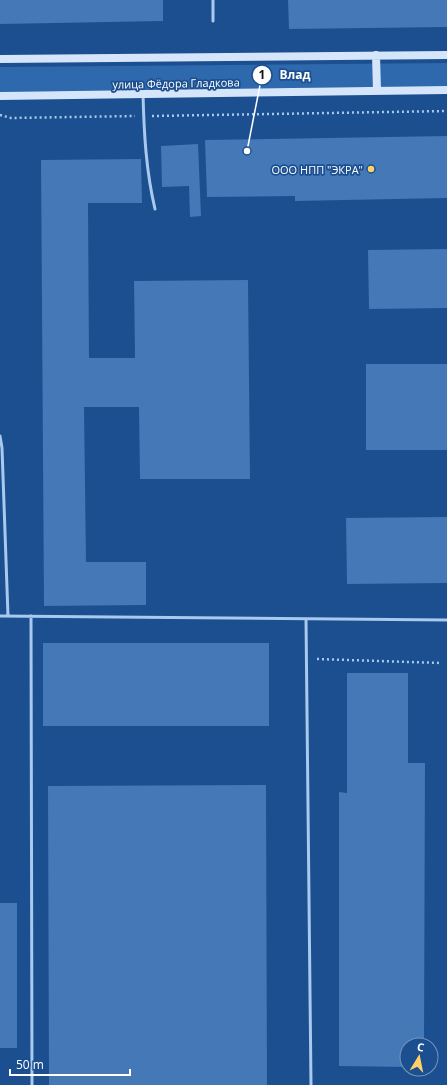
<svg xmlns="http://www.w3.org/2000/svg" width="447" height="1085" viewBox="0 0 447 1085" font-family="'Open Sans',sans-serif">
  <style>
    .green { fill: #2e69ad }
    .building { fill: #4478b7 }
    .lines { fill: none; stroke-linecap: round; stroke-linejoin: round }
    .path { stroke: #a9c9ee; stroke-width: 2.5; stroke-dasharray: 2 3; stroke-linecap: butt }
    .lane { stroke: #a9c9ee; stroke-width: 3 }
    .secondary { stroke: #d6e6fa; stroke-width: 8 }
    .poi-dot { fill: #ffd166; stroke: #1b4f8f; stroke-width: 1.5 }
    .labels { text-anchor: middle; dominant-baseline: central; stroke-width: 3.5; stroke-linejoin: round; paint-order: stroke }
    .street-label { font-size: 11px; fill: #fff; stroke: #1b4f8f }
    .poi-label { font-size: 11px; fill: #fff; stroke: #1b4f8f; text-anchor: end }
    .leader { fill: none; stroke: #fff; stroke-width: 1.5 }
    .callout-dot { fill: #fff; stroke: #1b4f8f; stroke-width: 1.5 }
    .mark-label { font-size: 12px; text-anchor: middle; font-weight: bold; fill: #111 }
    .callout-label { font-size: 12px; text-anchor: middle; font-weight: bold; fill: #fff; stroke: #1b4f8f; stroke-width: 3.5; stroke-linejoin: round; paint-order: stroke }
  </style>
  <rect width="100%" height="100%" fill="#1b4f8f"/>
  <path class="green" d="M447,63V86L0,92V67Z"/>
  <path class="building" d="M0,0H163V21L0,24Z
    M288,0H447V27L289,29Z
    M447,136V198L295,201V196L207,197L205,140Z
    M198,144L201,216L190,217L189,186L162,187L161,146Z
    M141,159L142,203H88L89,358H135L134,281L248,280L250,479H140L139,407H84L86,562H146V605L44,606L41,160Z
    M447,249V308L369,309L368,250Z
    M366,364H447V450H366Z
    M447,517V583L347,584L346,518Z
    M43,643H269V726H43Z
    M347,673H408V763H425L424,1045H407V1067L339,1066V792L347,793Z
    M266,785L267,1085H49L48,786Z
    M0,903H17V1048H0Z"/>
  <g class="lines">
    <path class="path" d="M0,115L11,118L135,116
      M152,116L447,111
      M317,659L441,663"/>
    <path class="lane" d="M213,0V21
      M143,94C144,133 146,171 155,209
      M0,436L2,448L8,616
      M0,616L447,620
      M31,616L32,1085
      M306,619L311,1085"/>
    <path class="secondary" d="M376,55L377,91
      M0,59L447,55
      M0,96L447,90"/>
  </g>
  <circle class="poi-dot" cx="371" cy="169" r="4"/>
  <g class="labels">
    <g class="street-label">
      <text transform="translate(176 83) rotate(-1)">улица Фёдора Гладкова</text>
    </g>
    <g class="poi-label">
      <text x="363" y="169">ООО НПП "ЭКРА"</text>
    </g>
  </g>
  <path class="leader" d="M247 151L262 75"/>
  <g class="callout-dot">
    <circle cx="247" cy="151" r="4"/>
    <circle cx="262" cy="75" r="10"/>
  </g>
  <g class="mark-label">
    <text x="262" y="79">1</text>
  </g>
  <g class="callout-label">
    <text x="295" y="79">Влад</text>
  </g>
  <g transform="translate(419 1057) rotate(10)"><circle r="19" fill="#1b4f8f" stroke="#7695bc"/>
  <path d="M0-3L7 15L0 10L-7 15Z" fill="#ffd166"/>
  <text y="-6" font-size="11" font-weight="bold" text-anchor="middle" fill="#ffffff">С</text>
  </g>
  <path d="M10 1069v6h120v-6" fill="none" stroke="#ffffff" stroke-width="2"/>
  <text x="16" y="1069" font-size="12" fill="#ffffff" stroke="#1b4f8f" stroke-width="3" paint-order="stroke">50 m</text>
</svg>
